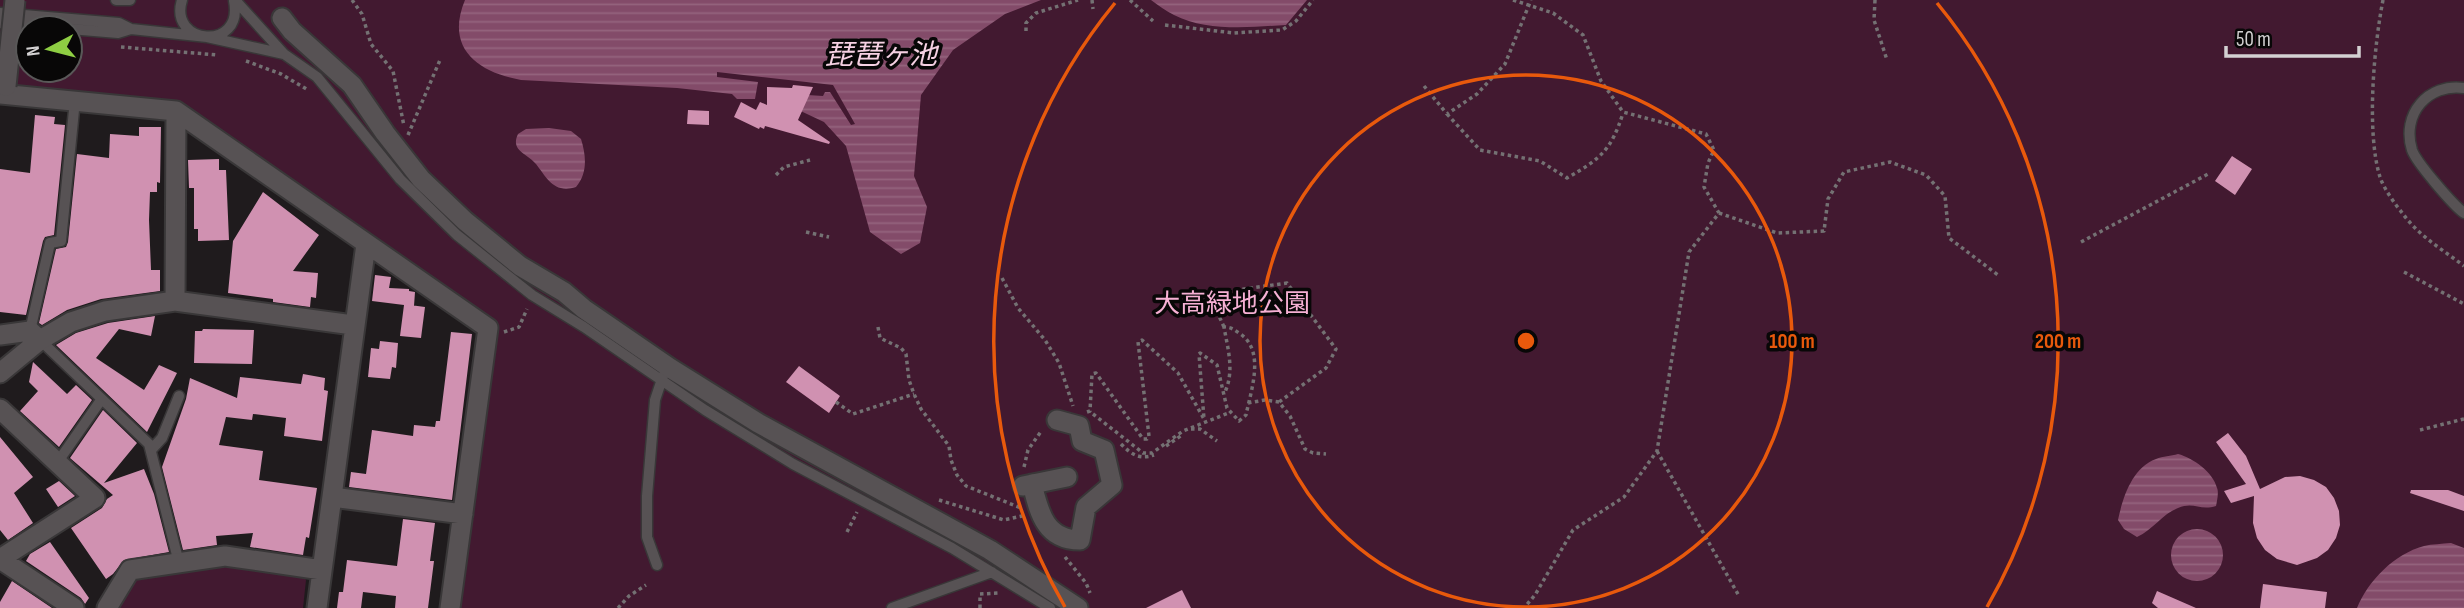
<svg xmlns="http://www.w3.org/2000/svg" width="2464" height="608" viewBox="0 0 2464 608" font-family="'Sofia Sans Condensed','Noto Sans JP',sans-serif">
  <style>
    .park { fill: #421930; fill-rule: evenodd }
    .water { fill: url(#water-rules) }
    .building { fill: #d091b1 }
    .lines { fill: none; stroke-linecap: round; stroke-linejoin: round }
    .lane-casing { stroke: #393738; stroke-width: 13 }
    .street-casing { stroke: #393738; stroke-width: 23 }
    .path { stroke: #747173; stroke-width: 3.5; stroke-dasharray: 3.5 3.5; stroke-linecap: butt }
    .lane { stroke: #575254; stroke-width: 10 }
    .street { stroke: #575254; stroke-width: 19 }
    .street-bridge-casing { stroke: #393738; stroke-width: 23; stroke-linecap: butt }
    .street-bridge { stroke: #575254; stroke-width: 19 }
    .ring { fill: none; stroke: #e8590c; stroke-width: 3.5 }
    .labels { text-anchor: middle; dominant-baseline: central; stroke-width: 7; stroke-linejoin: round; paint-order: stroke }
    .park-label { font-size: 26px; fill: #f6b0d4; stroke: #080707 }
    .water-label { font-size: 28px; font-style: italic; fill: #f6d1e3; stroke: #080707 }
    .centre { fill: #e8590c; stroke: #080707; stroke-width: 3.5 }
    .ring-label { font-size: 21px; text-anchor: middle; font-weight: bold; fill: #e8590c; stroke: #080707; stroke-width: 7; stroke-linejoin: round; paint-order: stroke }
  </style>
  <defs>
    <pattern id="water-rules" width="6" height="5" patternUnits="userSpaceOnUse" patternTransform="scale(1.75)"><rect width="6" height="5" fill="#834b69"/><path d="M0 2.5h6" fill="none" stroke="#94647e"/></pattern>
  </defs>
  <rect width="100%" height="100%" fill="#1f1b1d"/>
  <path class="park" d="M0,0H2464V608H459L496,325L179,103L0,85ZM28,28H70V70H28Z
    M226,561L302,573L306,580L303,608H113L131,577Z"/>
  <path class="water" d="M465,0H1041L1005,14L953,50L921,95L914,176L927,207L920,243L901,254L870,232L846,146L824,122L790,106L792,94L823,96L825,92H830L851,125L855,124L833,85L717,72V77L758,82L755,99H737L732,94L677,88L521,80C477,72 445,48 465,0Z
    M1151,0H1307L1286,25C1251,27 1207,32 1174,15C1166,11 1158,5 1151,0Z
    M549,128L571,131L581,139C586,155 588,173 576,187C554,194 547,178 536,164C527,153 510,151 518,134L526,129Z
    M2178,454C2193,458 2213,472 2217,488C2219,492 2217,501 2216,506C2199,511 2194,501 2178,508C2162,514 2153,530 2137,537L2124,529L2118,520C2123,497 2132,468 2156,459C2163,456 2171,456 2178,454Z
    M2171 555a26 26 0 1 1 52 0a26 26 0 1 1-52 0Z
    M2451,543L2464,548V608H2357C2368,581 2394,554 2424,546C2432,544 2442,544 2451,543Z"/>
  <path class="building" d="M793,85L813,87L798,120L830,142L829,144L765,126L764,129L760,127L759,129L734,117L741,102L756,110L760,102L767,105V87L792,88Z
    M688,110L709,111V125L687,124Z
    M35,115L55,117L54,124L65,125L54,235L45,237L43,241L26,315L0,312V169L30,173Z
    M139,127H161L160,183L157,182V192H150L149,220L151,270H160V291L101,299L67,310L42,325L39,323L56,249L66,247L68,242L77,154L109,158L110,134L139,136Z
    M2232,156L2252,169L2235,195L2215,181Z
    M219,159V170H226L229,240L198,241V229H194V188H189L188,160Z
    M263,192L319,235L293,271L318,273L316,298L311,297L310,307L273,302V299L228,293L233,241Z
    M375,275L391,277L389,288L409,289V291L415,292L414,306L410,305L425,307L421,338L400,336L404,305L372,301Z
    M155,316L151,336L119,329L96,358L144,390L159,365L177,373L147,432L56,345L76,333L108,323Z
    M203,329L254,330L252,364L194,363L195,331H202Z
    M451,332L472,334L452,500L349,487L351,472L366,474L372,430L413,436L414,425L435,427L436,421H440Z
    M380,341L398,343L396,368L392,367L390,379L368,377L371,348L379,349Z
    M33,362L67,394L76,385L92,400L59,447L20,411L38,391L29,382Z
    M799,366L840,396L829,413L786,382Z
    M303,374L325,378L324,390L328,391L322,441L284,436L286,418L253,414L252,420L226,417L219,445L263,451L259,480L317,488L309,538L306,537L303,555L250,547L253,533L216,536L217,545L183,550L162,467L186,399L190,378L237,398L240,377L301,384Z
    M103,410L137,443L104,483L144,469L154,494L169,552L124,560L113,574L106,579L71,528L102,508L107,499L113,495L70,458Z
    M2228,433L2246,456L2260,489L2285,477L2300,476L2314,480L2326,487L2334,498L2339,511L2340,525L2336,538L2328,550L2317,558L2297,565L2277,559L2265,550L2257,538L2253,523L2254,496L2231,503L2224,491L2246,484L2216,442Z
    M0,437L33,477L14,493L33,523L8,540L0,530Z
    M59,481L75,496L58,507L46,489Z
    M2411,490H2448L2464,496V511L2410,493Z
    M403,519L435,523L430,561H434L428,608H395L396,596L363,592L361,608H337L339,592H343L347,560L397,566Z
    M50,542L89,598L85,604L81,598L26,561L30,554Z
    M12,581L52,608H0V602Z
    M2263,584L2327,592L2325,608H2260Z
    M1182,590L1191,608H1146Z
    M2157,591L2196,608H2158L2152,603Z"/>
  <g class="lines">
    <defs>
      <path id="lane" d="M116,0H130
        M182,0C168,45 244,52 234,1
        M235,0L284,54L317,77L400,179L457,235L532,295L584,327L705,410L793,464L952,548L1050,608
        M0,13L119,23L131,29
        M0,23L64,28
        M70,29L118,33L131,29L207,37L284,54
        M2464,88C2428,83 2401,114 2412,150C2416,162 2453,205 2464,213
        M30,331L50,243L61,241L75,100
        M40,340L149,444L179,563
        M151,450L162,438L179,396
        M57,463L101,400
        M657,565L647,537V496L655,400L663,376
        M892,608L992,572"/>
      <path id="street" d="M282,18L292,31L352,85L385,133L421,179L465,221L520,266L564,292L584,309L670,368L758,423L990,550L1078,608
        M0,94L176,111L488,328L450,608
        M175,301L176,111
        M0,335L30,331L40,340
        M0,373L40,340L71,322L105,311L175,301L353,325
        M0,409L95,498L0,559L74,608
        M1032,484C1039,512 1045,540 1080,540L1086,507L1112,485L1104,450L1082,441L1079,426L1057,420
        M1023,486L1067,477
        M332,497L463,514
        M107,608L130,570L225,556L322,570
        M317,608L366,244"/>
    </defs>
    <use href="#lane" class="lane-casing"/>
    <use href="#street" class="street-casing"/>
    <path class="path" d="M352,0L362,14L371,44L393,71L404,126
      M1092,0L1093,9
      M1130,0L1153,21
      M1513,0L1553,13L1583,35L1601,81L1623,112L1706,134L1714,150L1708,163L1704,187L1719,213L1689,252L1657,451L1624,497L1573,530L1535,595L1524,608
      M1875,0L1874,20L1887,60
      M2383,0C2374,46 2366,132 2380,177C2384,189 2395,204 2403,214C2420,237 2442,249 2464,266
      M1165,25L1234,33L1282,30L1296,21L1313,0
      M1026,31V23L1036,13L1078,0
      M121,47L218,55
      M246,61L281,74L308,90
      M1424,86L1447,114L1477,94L1505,64L1531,0
      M1447,114L1480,150L1540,161L1567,178C1600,159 1611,151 1623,113
      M408,135L440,60
      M776,175L784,167L810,160
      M1719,213L1777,233L1824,231L1828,199L1844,172L1890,162L1926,175L1945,196L1949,238L1998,275
      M806,232L829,237
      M2081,242L2210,173
      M2404,272L2464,304
      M1002,278L1018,308L1045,340L1059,363L1073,406
      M878,327L880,338L901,348L906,354L909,380L914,394L921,409L949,446L951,460L957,475L966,486L1021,508
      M1224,327L1209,294L1287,283L1336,349L1326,368L1279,402
      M504,332L519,327L527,309
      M836,402L853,414L914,394
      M1248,403L1265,400L1279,402L1290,416L1305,449L1313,453L1326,454
      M1087,412L1090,411L1092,374L1096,373L1143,439H1147L1149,436L1138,342L1142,340L1178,373L1204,419L1199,354L1200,353L1217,365L1227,408L1239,421L1246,415C1251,390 1266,350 1239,333C1233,329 1231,327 1224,327C1228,350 1235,372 1224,394
      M1093,414L1143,453H1152L1183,431L1231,412
      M1191,429H1200L1217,441
      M2420,430L2464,419
      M1121,444C1131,454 1139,460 1154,455
      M1166,446L1182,435
      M1657,451L1739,596
      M1024,467L1028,450L1042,430
      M939,500L1004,520L1022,516
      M847,532L857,512
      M1065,557L1086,583L1090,593
      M618,608L629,596L646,585
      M980,608V594L999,593"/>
    <use href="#lane" class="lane"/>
    <use href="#street" class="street"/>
    <defs>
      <path id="street-bridge" d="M6,86L15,0"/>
    </defs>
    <use href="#street-bridge" class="street-bridge-casing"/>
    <use href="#street-bridge" class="street-bridge"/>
  </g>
  <g class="ring">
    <circle cx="1526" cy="341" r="266"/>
    <path d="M1065 607A532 532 0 0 1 1115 3M1937 3A532 532 0 0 1 1987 607"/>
  </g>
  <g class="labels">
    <g class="park-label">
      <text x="1232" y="304">大高緑地公園</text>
    </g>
    <g class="water-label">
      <text x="881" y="55">琵琶ヶ池</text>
    </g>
  </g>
  <circle cx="1526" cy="341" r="10" class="centre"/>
  <g class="ring-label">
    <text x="1792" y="348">100 m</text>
    <text x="2058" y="348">200 m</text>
  </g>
  <g transform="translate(49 49) rotate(263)"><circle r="33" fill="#080707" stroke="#595858" stroke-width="2"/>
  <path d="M0-5L12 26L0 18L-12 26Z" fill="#8ece43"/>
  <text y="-10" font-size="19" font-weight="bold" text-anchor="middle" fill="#d3d1d2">N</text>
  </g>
  <path d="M2226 46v10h133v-10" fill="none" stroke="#d3d1d2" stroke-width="3.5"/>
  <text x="2236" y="46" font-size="21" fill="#d3d1d2" stroke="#080707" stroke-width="5" paint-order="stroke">50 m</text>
</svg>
